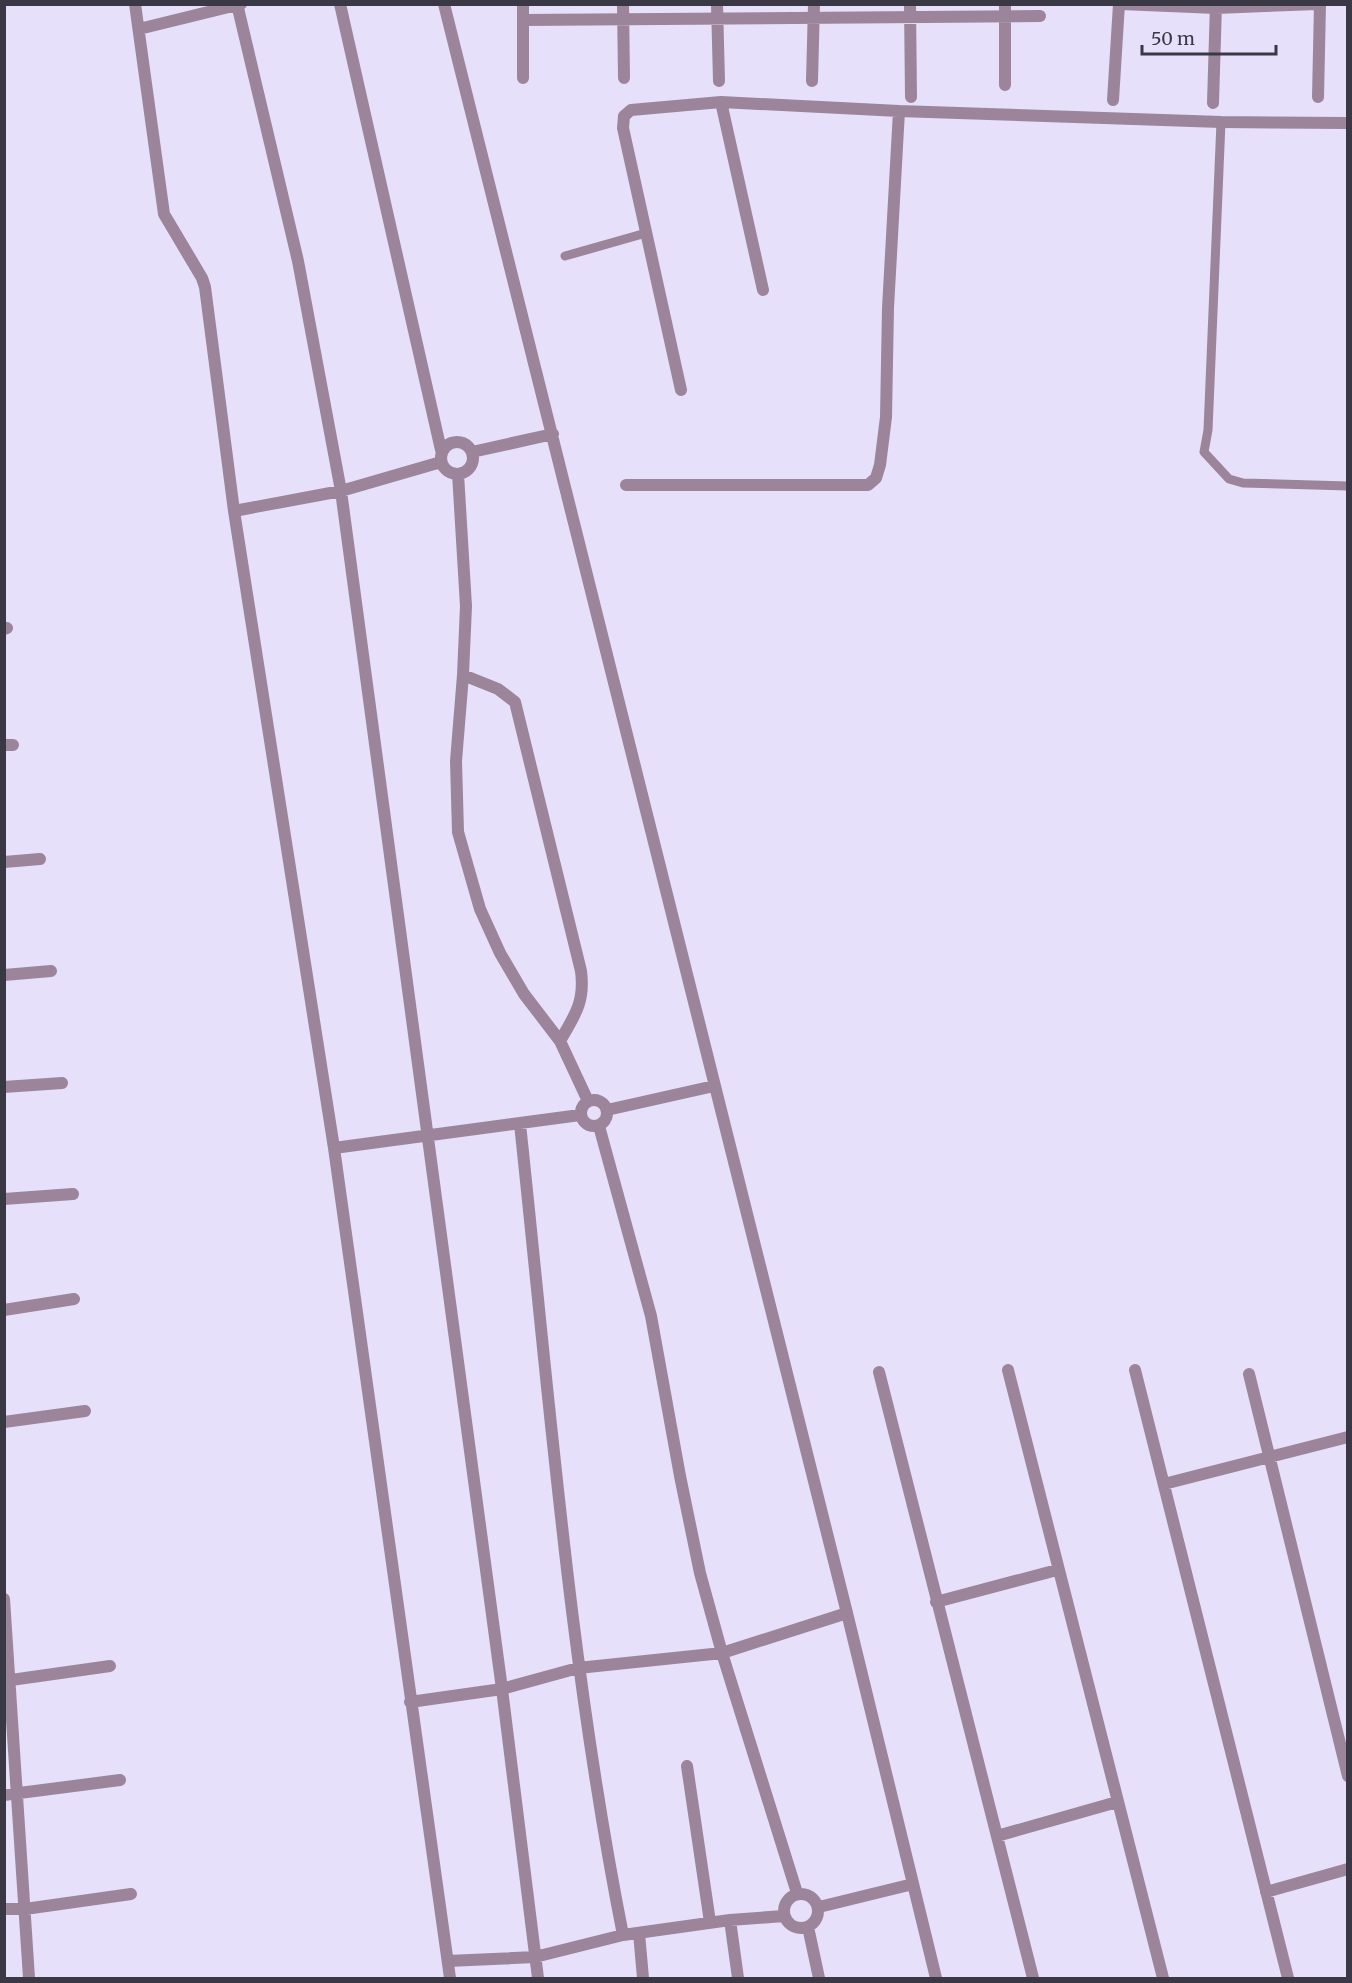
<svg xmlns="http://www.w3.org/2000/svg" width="1352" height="1983" viewBox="0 0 1352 1983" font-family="Merriweather,serif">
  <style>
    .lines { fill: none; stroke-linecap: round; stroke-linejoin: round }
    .lane { stroke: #9c849b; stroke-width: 9 }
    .street { stroke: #9c849b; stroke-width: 12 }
  </style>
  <rect width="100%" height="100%" fill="#e6e0fb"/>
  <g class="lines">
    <path class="lane" d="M1221,122L1208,430L1204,452L1229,479L1243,483L1348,486
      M565,256L646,233"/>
    <path class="street" d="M135,4L164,214L202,278L205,287L234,511
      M237,4L298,261L341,491L502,1689L538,1978
      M340,4L441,450
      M444,4L847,1613L936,1978
      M523,4V78
      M623,4L624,78
      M717,4L719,81
      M910,4L911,97
      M1005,4V85
      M1121,4L1216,8L1317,4
      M523,20L1040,16
      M139,29L241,4
      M812,81L814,4
      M1318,97L1320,4
      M1113,100L1119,4
      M721,102L763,290
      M1213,103L1216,4
      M681,390L623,128L624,116L631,110L721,102L899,111L1221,122L1348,123
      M441 458a16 16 0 1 1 32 0a16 16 0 1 1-32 0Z
      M472,452L553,434
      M441,462L341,491L234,511L334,1148L450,1978
      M458,474L466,606L463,675L456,761L458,832L480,909L500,953L524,994L560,1041L588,1101
      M626,485H868L876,478L880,465L886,417L888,308L899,111
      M4,629L7,628
      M463,675L498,689L515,702L581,971C585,1002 575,1015 560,1041
      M4,745H13
      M4,862L40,859
      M4,975L51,971
      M4,1087L62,1083
      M581 1113a13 13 0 1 1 26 0a13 13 0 1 1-26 0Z
      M607,1110L714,1086
      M520,1124C549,1395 570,1668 623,1935
      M599,1126L651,1316L680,1476L700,1573L722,1653L797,1893
      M334,1148L580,1115
      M4,1199L73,1194
      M4,1310L74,1299
      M1008,1370L1163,1978
      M1135,1370L1288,1978
      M879,1372L1033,1978
      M1249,1374L1348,1776
      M4,1422L85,1411
      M1164,1484L1348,1437
      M4,1599L29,1978
      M936,1602L1057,1570
      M4,1681L110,1666
      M410,1702L502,1689L578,1668L722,1653L847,1613
      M687,1766L710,1922
      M4,1795L120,1780
      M997,1836L1117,1802
      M1266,1892L1348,1869
      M784 1911a17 17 0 1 1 34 0a17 17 0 1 1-34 0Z
      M819,1907L913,1884
      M4,1909H25L131,1894
      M730,1920L738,1978
      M808,1927L819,1978
      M639,1933L643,1978
      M448,1961L535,1957L623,1935L730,1920L784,1916"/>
  </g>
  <rect width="1352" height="1983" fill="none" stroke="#3b3846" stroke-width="12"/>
  <path d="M1142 45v9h134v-9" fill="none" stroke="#3b3846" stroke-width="3"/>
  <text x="1151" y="45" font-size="18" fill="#3b3846" stroke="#e6e0fb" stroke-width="4.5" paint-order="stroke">50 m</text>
</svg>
